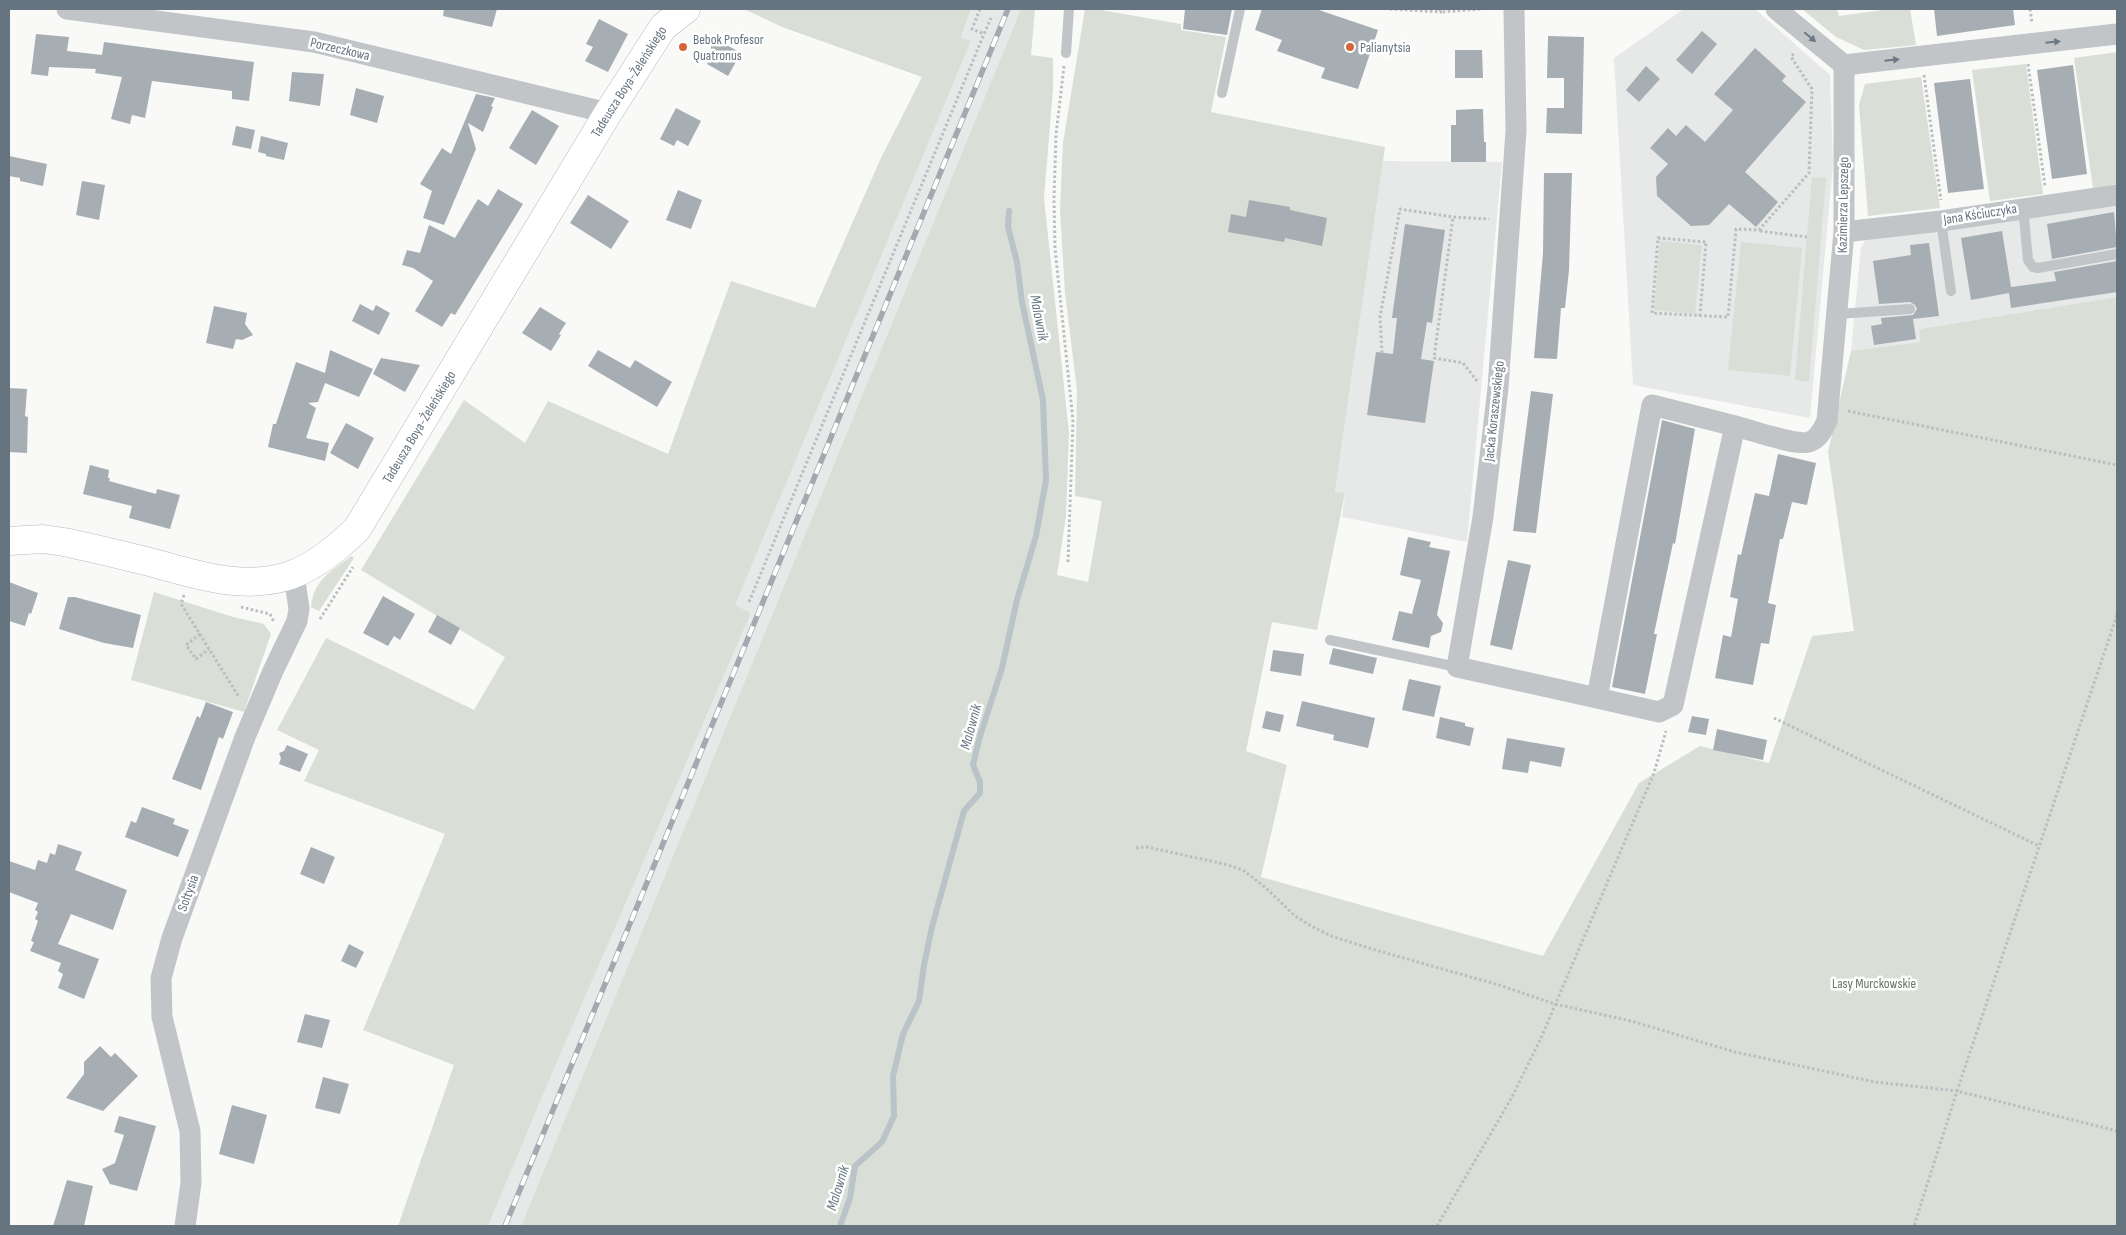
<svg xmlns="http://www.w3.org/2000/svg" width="2126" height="1235" viewBox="0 0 2126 1235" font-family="'Sofia Sans Condensed',sans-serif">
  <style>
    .built { fill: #e7e8e8 }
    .green { fill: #d9ded7 }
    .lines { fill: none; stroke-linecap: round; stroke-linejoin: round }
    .stream { stroke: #bac3c8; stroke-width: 6 }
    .building { fill: #a6aeb4 }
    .secondary-casing { stroke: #b6babf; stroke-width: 29 }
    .path { stroke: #bbbec0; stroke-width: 3; stroke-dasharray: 2.5 2.5; stroke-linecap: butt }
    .lane { stroke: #c1c5c8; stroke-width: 10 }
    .street { stroke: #c1c5c8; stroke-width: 21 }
    .secondary { stroke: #fff; stroke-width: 28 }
    .rail-casing { stroke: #a3a9ae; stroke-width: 5.5 }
    .rail { stroke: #fff; stroke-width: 4; stroke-dasharray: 11; stroke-linecap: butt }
    .oneway { fill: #6b7884 }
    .poi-dot { fill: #d5663c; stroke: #fff; stroke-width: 2 }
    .labels { text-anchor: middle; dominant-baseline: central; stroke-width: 5; stroke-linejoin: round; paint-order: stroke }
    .poi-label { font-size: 14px; fill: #667480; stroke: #fff; text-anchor: start }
    .street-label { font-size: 14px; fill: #667480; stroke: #fff }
    .park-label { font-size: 14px; fill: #687865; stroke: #fff }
    .water-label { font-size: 15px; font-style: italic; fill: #677880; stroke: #fff }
  </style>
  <rect width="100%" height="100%" fill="#f9f9f7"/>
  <path class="built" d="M971,9H1021L521,1226H488L548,1083L751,613L734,605L971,41L961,37Z
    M1684,9H1755L1830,75L1833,164L1810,418L1633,385L1614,58Z
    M1383,161L1502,162L1467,542L1342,517L1345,494L1335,492Z
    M2117,204V297L1919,329L1920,342L1851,351L1861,247L1866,240Z"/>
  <path class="green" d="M744,9H971L961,37L971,41L735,605L751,613L548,1083L488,1226H398L454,1065L363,1030L445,834L304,781L319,750L277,730L326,638L474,710L505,657L361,570L464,400L525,443L548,401L668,454L731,281L815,308L880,160L922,77L782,27Z
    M1021,9H1035L1031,55L1053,58V89L1044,198L1069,433L1066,516L1057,575L1088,582L1102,501L1075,496L1077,390L1065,293L1060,210L1063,143L1085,9H1095L1181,24V30L1226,37L1211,112L1385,147L1335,492L1345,493L1317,630L1272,622L1246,751L1287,765L1261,877L1543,956L1639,783L1700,746L1769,763L1812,636L1854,631L1828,452L1851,351L1920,342L1919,329L2117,297V1226H521Z
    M1802,9H1837L1839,16L1891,9H1910L1916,45L1864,50L1836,37Z
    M2117,52V184L2093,188L2074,58Z
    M2026,64L2043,194L1990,201L1972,70Z
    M1921,77L1940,208L1868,216L1859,105L1865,84Z
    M1812,177L1826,178L1809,382L1795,380Z
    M1660,241L1702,245L1695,314L1654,310Z
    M1741,242L1802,248L1790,376L1728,370Z
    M351,556L354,558L319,611L311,607C314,579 331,572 351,556Z
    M154,592L233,617L264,624L271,634L244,712L131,680Z"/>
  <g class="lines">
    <path class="stream" d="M840,1226L850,1198L855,1166L882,1142L894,1116L893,1076L903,1034L919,1001L924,965L932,927L964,811L980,793V782L973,765L980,736L1002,668L1017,600L1036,536L1046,480L1043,400L1022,302L1017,262L1008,227L1009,211"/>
  </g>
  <path class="building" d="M444,9H497L492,27L443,16Z
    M1185,9H1232L1227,35L1183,29Z
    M1262,9H1316L1378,30L1358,89L1321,78L1325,68L1277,51L1282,40L1255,30Z
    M1934,9H2013L2015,25L1937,36Z
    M599,19L628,34L608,72L585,61L593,47L586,44Z
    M1702,31L1717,44L1692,74L1676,60Z
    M36,34L69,37L67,51L102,55L104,42L254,62L249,101L232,99V91L152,81L145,118L132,115L130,124L111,119L122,77L95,73L96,69L49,67L48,76L31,74Z
    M711,36L741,53L728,76L707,64L711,57Z
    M1548,36L1584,37L1582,134L1546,133L1547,108H1564V78H1547Z
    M1755,48L1786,76L1782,81L1806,102L1745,172L1778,202L1756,227L1729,204L1709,225L1691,226L1657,196L1656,177L1668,164L1650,148L1668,128L1676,136L1686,125L1705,142L1733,110L1714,94Z
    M1455,50H1482L1483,78H1455Z
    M2073,65L2087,174L2052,179L2037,70Z
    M1646,66L1660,79L1639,102L1626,90Z
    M292,72L324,74L320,106L289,101Z
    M1970,79L1984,189L1948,193L1934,83Z
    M356,88L384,96L377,123L350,115Z
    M476,94L495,98L491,106L493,107L483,132L468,123L476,149L444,225L423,218L432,191L420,184L442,148L451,154Z
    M676,108L701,121L688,146L677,140L674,146L660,139Z
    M1475,109H1483L1484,142H1486V162H1451V125H1456V110Z
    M532,110L559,126L536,165L509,148Z
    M236,126L255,130L251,149L232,145Z
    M261,136L288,143L284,160L266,156V154L258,152Z
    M9,156L47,164L43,186L20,181V178L9,176Z
    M1544,173H1572L1569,270L1565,308H1561L1557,359L1534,358L1543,253Z
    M82,181L105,185L99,220L76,215Z
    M498,189L523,204L455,315L451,313L442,327L415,311L433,281L413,268L402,265L407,250L420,253L429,225L455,238L478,199L488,206Z
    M678,190L702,200L691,229L666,220Z
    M588,195L629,221L611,249L570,223Z
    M1249,200L1290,207V210L1327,218L1322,246L1285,238L1284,242L1228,232L1231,214L1246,217Z
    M2114,212L2117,247L2052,259L2047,224Z
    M1405,224L1445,230L1432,323L1427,322L1421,359L1434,361L1425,423L1367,415L1376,352L1393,354L1397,318H1392Z
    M2002,231L2011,287L2056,281L2054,272L2117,261V292L2011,308L2009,293L1971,300L1961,238Z
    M1929,243L1939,316L1913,319L1916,339L1874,345L1871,326L1882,324L1881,318L1913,315L1917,309L1915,305L1910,302L1879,304L1873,261L1911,255L1910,245Z
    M360,304L373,311L376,305L390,313L379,335L352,321Z
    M214,306L247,313L245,324L253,335L242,340L236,339L233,349L206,343Z
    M540,307L566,323L559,334L561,335L551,351L522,333Z
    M330,350L373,369L359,397L325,383L318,402L308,403L316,408L306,438L329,443L325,461L268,447L273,424H276L296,362L325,373Z
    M598,350L630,368L635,360L672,382L657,407L588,366Z
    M381,358L420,365L405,392L373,374Z
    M9,388L27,389L25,416L28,417L27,453L9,452Z
    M1531,391L1553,394L1536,533L1513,531Z
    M1662,420L1695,429L1675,544L1673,543L1654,634H1657L1645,694L1612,687Z
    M346,423L374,438L358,469L330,453Z
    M1778,454L1816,463L1807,505L1792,502L1783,539H1780L1768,603L1776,605L1769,644L1761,643L1753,685L1715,678L1723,635L1731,637L1738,599L1730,597L1738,554L1741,555L1755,493L1769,496Z
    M90,465L109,470L108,478H110L109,481L156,494L157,489L180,495L170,529L129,518L132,506L83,494Z
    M1408,537L1431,542L1429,547L1450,551L1437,615L1443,623L1441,632L1431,636L1429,648L1392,640L1399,611L1412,614L1421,580L1400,575Z
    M1508,560L1531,565L1512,650L1490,645Z
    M9,582L38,593L31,614L29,613L25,626L9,621Z
    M383,596L415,614L400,640L394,636L388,646L363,633Z
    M68,597H75L141,615L133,648L104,643L59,629Z
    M437,615L460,628L451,645L428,632Z
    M1333,648L1377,658L1373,674L1329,664Z
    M1273,650L1304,654L1301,676L1270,671Z
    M1409,679L1441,686L1434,717L1402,710Z
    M1302,701L1375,718L1368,748L1333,740L1334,735L1296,726Z
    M206,702L233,712L223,739L219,737L201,790L172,779L197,716L200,718Z
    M1266,711L1284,715L1280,732L1262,728Z
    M1692,716L1709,719L1706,735L1688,732Z
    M1440,717L1465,723V726L1474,728L1470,746L1436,738Z
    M1717,729L1767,740L1763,760L1713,750Z
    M1507,738L1565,748L1561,767L1530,761L1528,773L1502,769Z
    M287,745L308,754L300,772L279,764L281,758L279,753L284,751Z
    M142,807L175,819L173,824L189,830L178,857L125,837L131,821L136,823Z
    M58,844L82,852L75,870L127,890L113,930L71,914L58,944L99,959L84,999L58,988L63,974L58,971L61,963L30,951L34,942L31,941L38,921L35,919L38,912L35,910L38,903L9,892V861L35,870L38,860L47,863L50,853L55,855Z
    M311,847L335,857L324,884L300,874Z
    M349,944L364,952L356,968L341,961Z
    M305,1014L330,1020L322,1048L297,1042Z
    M100,1046L111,1057L115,1053L138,1076L103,1111L66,1098L84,1074V1062Z
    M323,1077L349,1084L340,1114L315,1108Z
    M232,1105L267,1115L254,1164L219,1154Z
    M119,1116L156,1126L137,1191L110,1184L102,1169L115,1163L124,1135L114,1132Z
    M67,1180L93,1186L84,1226H53Z"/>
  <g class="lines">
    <defs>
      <g id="secondary">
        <path id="s1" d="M9,541L43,539L64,542C93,548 121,555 150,562C196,575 244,591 291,575C317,565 337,548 357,529L608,113L663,27L686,9"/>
      </g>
    </defs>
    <use href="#secondary" class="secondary-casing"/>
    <path class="path" d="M980,9L972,29L984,34L991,18
      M1390,9L1442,12
      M1439,9L1442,12L1481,9
      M2030,9L2032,23
      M2028,64L2045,186
      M1064,66L1056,135L1054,198L1055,248L1073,421L1068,562
      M1924,75L1941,200
      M1760,231L1807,237
      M1700,316L1706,242L1658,238L1652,313L1728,317L1736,229L1759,230L1809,173L1812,89L1791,57L1795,52
      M1382,353L1380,317L1400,209L1453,217
      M1477,381L1463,363L1434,358L1453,217L1489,219
      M1848,411L2117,465
      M184,595L181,604L239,697
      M749,602L984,34
      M241,607L270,614L274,622
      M2117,615L1957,1091L2117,1131
      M320,619L353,567
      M200,634L186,645L196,659L209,649
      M1774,718L2039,846
      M1136,848L1147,847L1224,864L1243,870L1266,888L1295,916L1311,926L1331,936L1372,949L1499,985L1555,1004L1631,1021L1735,1052L1875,1082L1957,1091L1914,1226
      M1437,1226L1512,1097L1541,1038L1654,773L1666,731"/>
    <path class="lane" d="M1066,53L1069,9
      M1222,93L1240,9
      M2023,207L2028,260L2033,267L2038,268L2117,254
      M1941,221L1951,291
      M1838,314L1910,309
      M1330,640L1457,667"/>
    <path class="street" d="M67,9L314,42L608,113
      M1514,9L1516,131L1498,388L1483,517L1457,667L1597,698L1652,405L1735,426
      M1844,65L2117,34
      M1844,232L1941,221L2117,195
      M1597,698L1659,712L1673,705L1735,426C1751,430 1796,446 1809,442C1819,439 1823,429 1827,421L1844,232V65L1776,9
      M185,1226L191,1183L190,1131L162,1017L161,978L172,938L245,737L273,671L297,621L299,609L294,574"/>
    <use href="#secondary" class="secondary"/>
    <defs>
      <path id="rail" d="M505,1226L1008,9"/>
    </defs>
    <use href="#rail" class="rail-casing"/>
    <use href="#rail" class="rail"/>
  </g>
  <defs><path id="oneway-solid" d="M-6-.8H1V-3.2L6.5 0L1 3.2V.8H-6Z" transform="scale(1.25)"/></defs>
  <g class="oneway">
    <use href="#oneway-solid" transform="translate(1810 37) rotate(40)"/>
    <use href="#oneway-solid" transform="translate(2053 42) rotate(-6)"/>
    <use href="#oneway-solid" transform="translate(1892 60) rotate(-6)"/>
  </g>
  <g class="poi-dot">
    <circle cx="683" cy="47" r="5"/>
    <circle cx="1350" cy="47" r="5"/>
  </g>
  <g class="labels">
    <g class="poi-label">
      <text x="693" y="39">Bebok Profesor<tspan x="693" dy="16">Quatronus</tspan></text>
      <text x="1360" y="47">Palianytsia</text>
    </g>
    <g class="street-label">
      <text transform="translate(340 49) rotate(13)">Porzeczkowa</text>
      <text stroke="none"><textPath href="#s1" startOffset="892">Tadeusza Boya-Żeleńskiego</textPath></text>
      <text transform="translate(1843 205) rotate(-89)">Kazimierza Lepszego</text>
      <text transform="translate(1980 214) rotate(-9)">Jana Kściuczyka</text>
      <text transform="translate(1494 411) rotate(-84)">Jacka Koraszewskiego</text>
      <text stroke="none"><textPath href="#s1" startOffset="488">Tadeusza Boya-Żeleńskiego</textPath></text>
      <text transform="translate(188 893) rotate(-70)">Sołtysia</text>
    </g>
    <g class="park-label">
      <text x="1874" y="983">Lasy Murckowskie</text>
    </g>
    <g class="water-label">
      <text transform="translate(1039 318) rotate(79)">Malownik</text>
      <text transform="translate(971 727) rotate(-75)">Malownik</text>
      <text transform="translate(838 1188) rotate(-73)">Malownik</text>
    </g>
  </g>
  <rect width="2126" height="1235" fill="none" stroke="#667480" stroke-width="20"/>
</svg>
